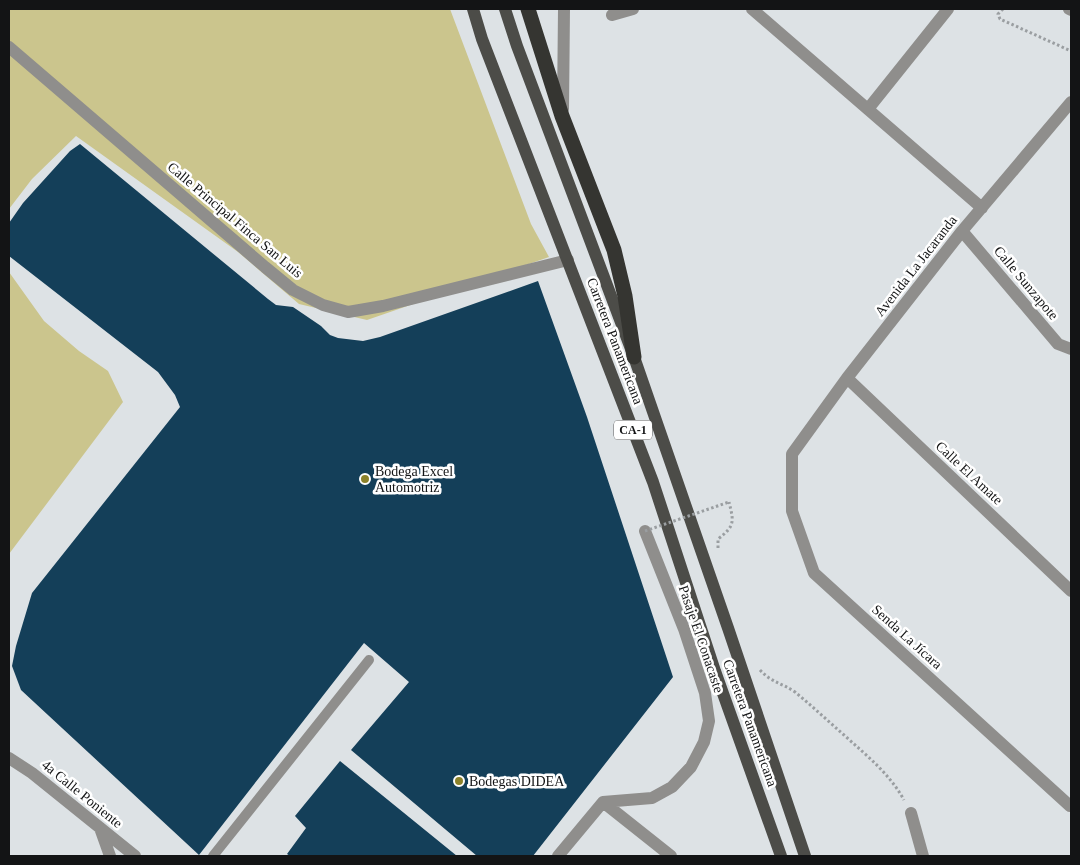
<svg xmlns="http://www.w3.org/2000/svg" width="1080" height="865" viewBox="0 0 1080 865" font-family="Georgia,serif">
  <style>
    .green { fill: #cbc58d }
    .building { fill: #143f59 }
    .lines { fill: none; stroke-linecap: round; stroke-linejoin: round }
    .path { stroke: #9a9ea1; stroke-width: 3; stroke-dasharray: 2.5 2.5; stroke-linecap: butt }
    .lane { stroke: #8f8e8c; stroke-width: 10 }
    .street { stroke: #8f8e8c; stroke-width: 12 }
    .primary { stroke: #4c4c48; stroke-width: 12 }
    .highway { stroke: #353531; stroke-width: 15 }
    .path-bridge { stroke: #9a9ea1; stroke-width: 3; stroke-dasharray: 2.5 2.5; stroke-linecap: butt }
    .poi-dot { fill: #8c822a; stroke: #fff; stroke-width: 2 }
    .labels { text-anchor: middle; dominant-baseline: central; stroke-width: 5; stroke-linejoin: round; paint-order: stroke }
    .shield { fill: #fff; stroke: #5a5a5b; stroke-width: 1 }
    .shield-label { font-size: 12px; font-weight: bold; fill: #131415 }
    .street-label { font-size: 14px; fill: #131415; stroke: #fff }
    .poi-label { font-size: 14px; fill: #131415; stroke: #fff; text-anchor: start }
  </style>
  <rect width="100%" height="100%" fill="#dde2e5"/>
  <path class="green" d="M9,9H450L531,224L549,257L367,320L299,304L238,252L76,136L32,179L9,209Z
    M9,272L44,321L79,351L108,371L123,402L9,554Z"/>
  <path class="building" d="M80,144L268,299L276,305L293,307L321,326L330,335L338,338L363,341L380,337L538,281L587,417L673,677L533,856H477L351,750L409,682L364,643L199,855L21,690L12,666L16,646L32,593L180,407L175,395L158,372L9,256V223L23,203L70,151Z
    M340,761L457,856H290L287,854L306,828L295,816Z"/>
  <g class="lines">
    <path class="path" d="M1003,9L998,14L1000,19L1071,51
      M718,548V539C735,526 734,522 729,502
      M760,670C772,683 782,683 795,692C812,706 828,721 844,735C867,756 889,773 904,800"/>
    <path class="lane" d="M213,856L369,660"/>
    <path class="street" d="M752,9L982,208
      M1069,9L1071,10
      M612,15L633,9
      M9,47L265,267L293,290L323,305L348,312L383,306L568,260
      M563,109L564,9
      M868,109L948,9
      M962,231L1058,344L1071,349
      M847,378L1071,591
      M9,758L32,773L135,856
      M603,802L671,856
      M1070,806L814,573L792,511V454L847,378L962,231L1071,102
      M911,813L923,856
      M100,828L110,856
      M558,856L603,802L652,798L672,787L691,767L704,742L709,721L705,693L684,629L645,531"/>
    <path class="primary" d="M473,9L482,39L653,482L715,671L781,856
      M505,9L517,46L634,357L728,628L805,856"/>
    <path class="highway" d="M528,9L562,116L614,250L625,296L634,357"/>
    <path class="path-bridge" d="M645,531L729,502"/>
  </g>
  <g class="poi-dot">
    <circle cx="365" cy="479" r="5"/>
    <circle cx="459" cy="781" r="5"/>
  </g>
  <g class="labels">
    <rect class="shield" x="614" y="420.5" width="38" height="19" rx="4"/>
    <g class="shield-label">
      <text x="633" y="430">CA-1</text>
    </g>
    <g class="street-label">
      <text transform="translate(235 220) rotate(40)">Calle Principal Finca San Luis</text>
      <text transform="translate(916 266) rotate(-52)">Avenida La Jacaranda</text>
      <text transform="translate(1026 283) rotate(50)">Calle Sunzapote</text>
      <text transform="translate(615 341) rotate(69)">Carretera Panamericana</text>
      <text transform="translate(969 473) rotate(43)">Calle El Amate</text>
      <text transform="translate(907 637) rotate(42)">Senda La Jícara</text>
      <text transform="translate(701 639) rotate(71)">Pasaje El Conacaste</text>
      <text transform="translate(750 723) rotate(70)">Carretera Panamericana</text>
      <text transform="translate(82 794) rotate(39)">4a Calle Poniente</text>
    </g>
    <g class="poi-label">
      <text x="375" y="471">Bodega Excel<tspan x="375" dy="16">Automotriz</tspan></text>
      <text x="469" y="781">Bodegas DIDEA</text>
    </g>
  </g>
  <rect width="1080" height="865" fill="none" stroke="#131415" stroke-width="20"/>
</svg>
